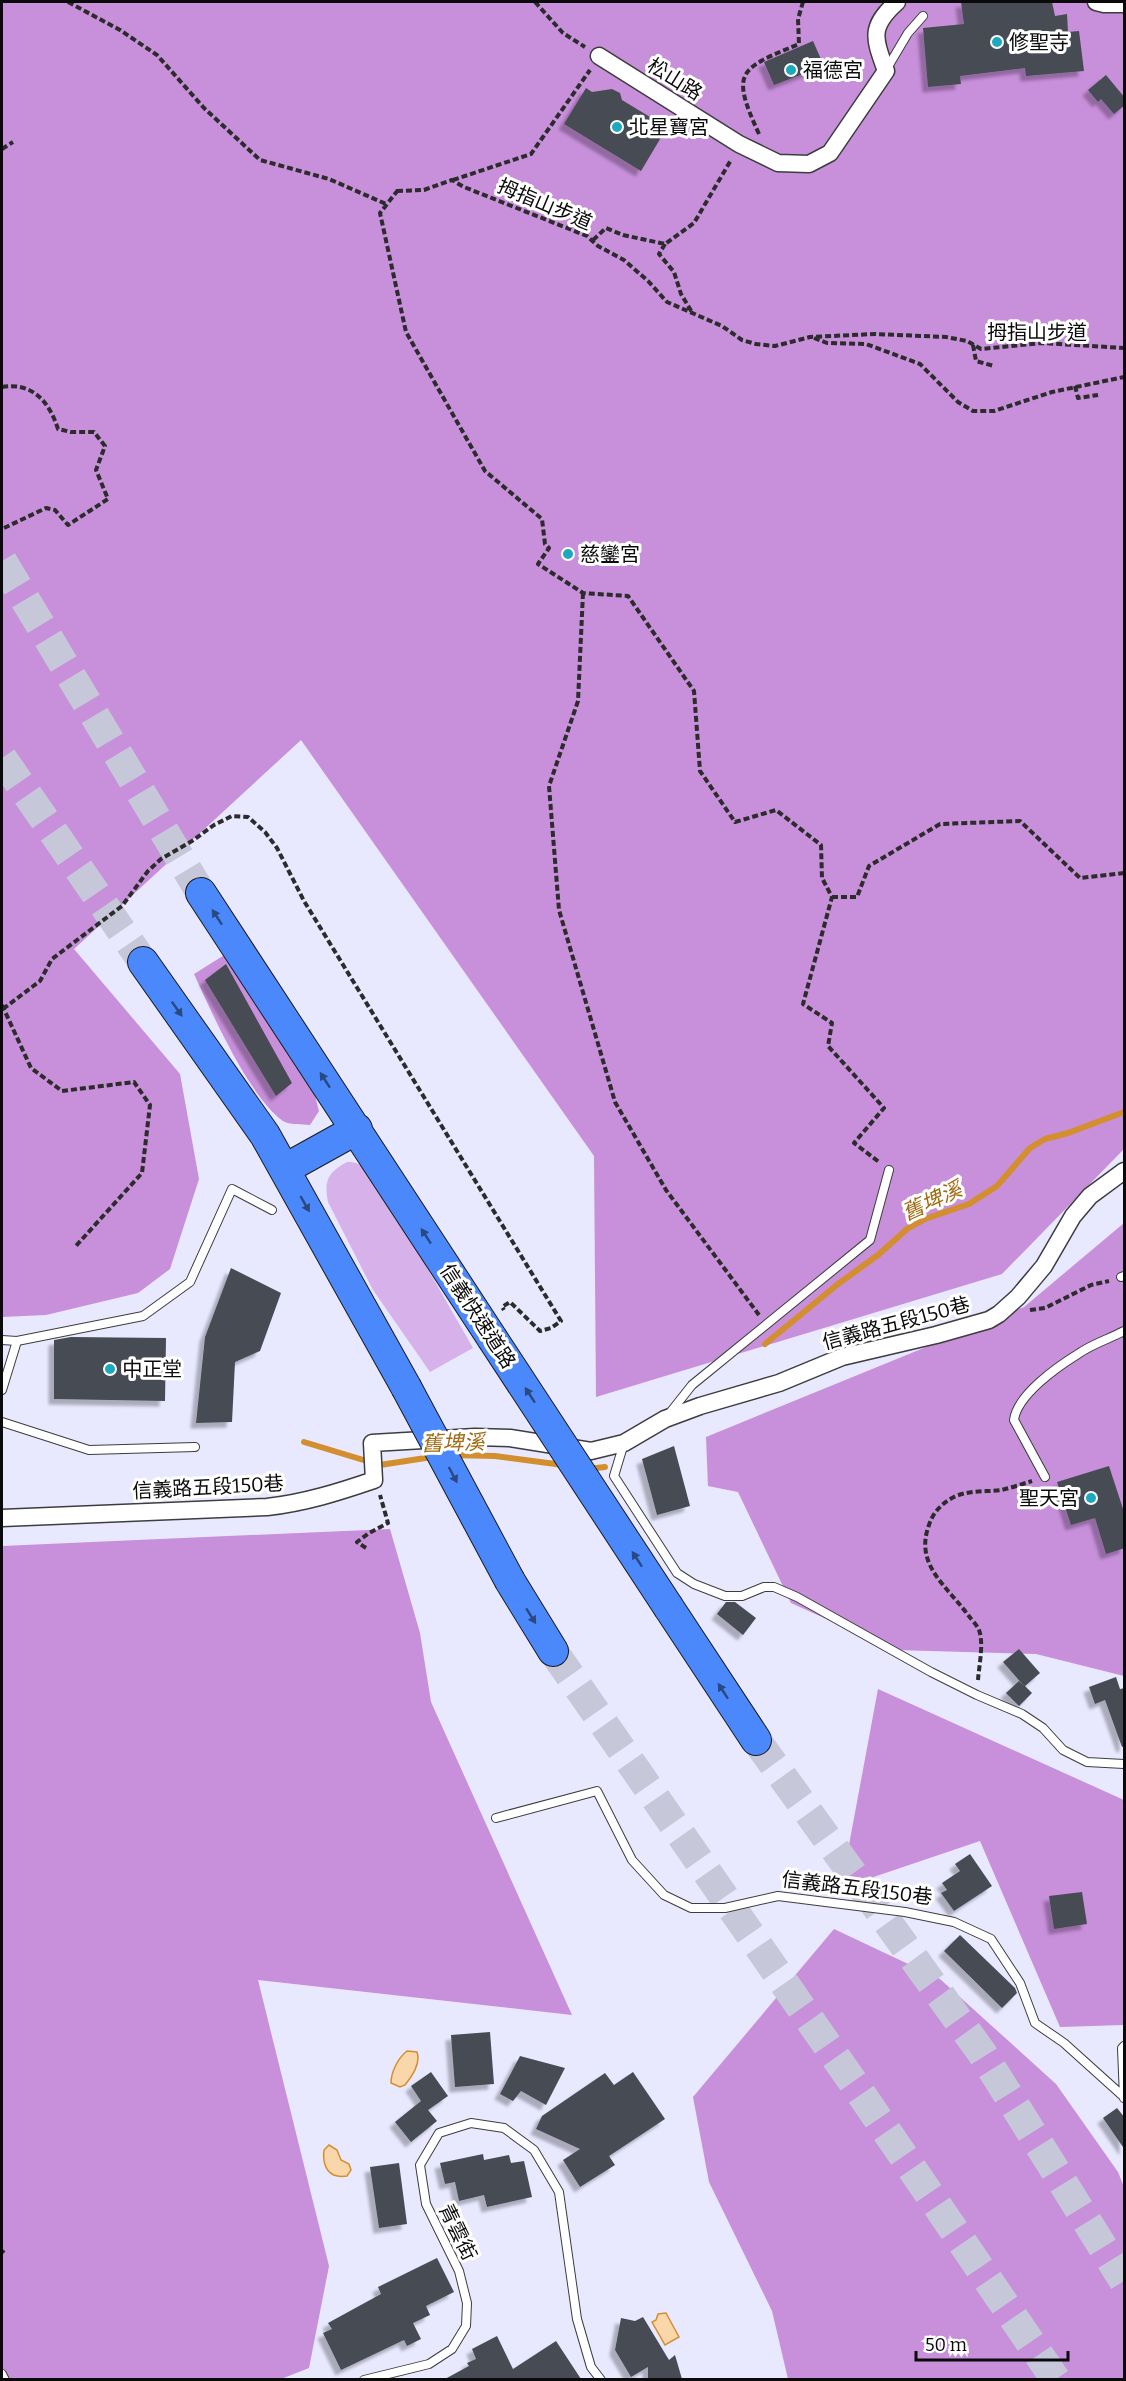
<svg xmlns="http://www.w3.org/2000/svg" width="1126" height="2381" viewBox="0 0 1126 2381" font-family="Bitter,'Noto Sans TC',serif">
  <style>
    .green { fill: #d7b1ea }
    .forest { fill: #c88fdb }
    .water { fill: #f9d7aa; stroke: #d38f2e; stroke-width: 1.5 }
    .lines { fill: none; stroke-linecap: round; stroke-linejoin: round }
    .stream { stroke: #d38f2e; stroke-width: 6 }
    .building { fill: #464c53; filter: url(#shadow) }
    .highway-tunnel { stroke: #c7c7da; stroke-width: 30; stroke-dasharray: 30 15; stroke-linecap: butt }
    .lane-casing { stroke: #3d3d3d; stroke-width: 10 }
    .street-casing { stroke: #3d3d3d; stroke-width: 19 }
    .highway-casing { stroke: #1b1b1b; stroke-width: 32 }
    .path { stroke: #2c2c2c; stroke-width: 4; stroke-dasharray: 6 3; stroke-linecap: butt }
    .lane { stroke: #fff; stroke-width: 8 }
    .street { stroke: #fff; stroke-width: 16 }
    .highway { stroke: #4a88fb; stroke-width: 30 }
    .highway-bridge-casing { stroke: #1b1b1b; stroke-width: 32; stroke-linecap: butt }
    .highway-bridge { stroke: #4a88fb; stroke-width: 30 }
    .oneway { fill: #2a4982 }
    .poi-dot { fill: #1ea8bf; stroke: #fff; stroke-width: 2 }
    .labels { text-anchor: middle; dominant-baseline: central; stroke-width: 6; stroke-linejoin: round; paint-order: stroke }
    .poi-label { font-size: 20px; fill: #0a0a0a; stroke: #fff; text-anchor: start }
    .street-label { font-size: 20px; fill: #0a0a0a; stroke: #fff }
    .water-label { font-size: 21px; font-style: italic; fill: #a06a10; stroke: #fff }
  </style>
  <defs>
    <filter id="shadow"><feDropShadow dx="-5.5" dy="5.5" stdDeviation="1.5" flood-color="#0004"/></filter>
  </defs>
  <rect width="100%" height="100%" fill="#e8e8ff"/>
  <path class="green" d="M347,1162C362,1161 369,1172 378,1182L473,1348L430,1372L373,1290L328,1202C324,1181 327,1173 347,1162Z"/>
  <path class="forest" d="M2,2H1124V1149L1002,1274L596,1397L594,1156L301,740L74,949L180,1074L199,1179L170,1269L138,1293L46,1315L2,1317Z
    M226,954L313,1088L319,1111L310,1125C302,1124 289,1125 283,1121C249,1097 212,1013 194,974Z
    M1124,1223V1676L1036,1654L895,1650L791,1603L738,1492L708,1486L706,1437L1024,1307Z
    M390,1529L420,1633L431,1702L572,2015L258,1980L329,2266L309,2368L281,2379H2V1546Z
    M878,1689L1124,1800V2025L1060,2027L980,1841L841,1888Z
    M834,1929L940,1979L1056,2084L1118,2172L1124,2187V2379H788L772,2311L709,2182L693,2097Z"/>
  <path class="water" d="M407,2051L417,2052C421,2064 412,2076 405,2085L400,2087L391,2083C391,2072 398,2058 407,2051Z
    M329,2145L337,2150L341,2160L349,2164L351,2170L347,2176C329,2179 322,2167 324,2150Z
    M666,2313L679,2337L665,2345L652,2322L656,2320L658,2314Z"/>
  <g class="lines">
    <path class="stream" d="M765,1344L838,1284L878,1255L907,1229L925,1219L969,1204L997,1186L1030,1148L1045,1139L1068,1133L1124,1112
      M304,1442L380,1465L432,1457
      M451,1455L495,1456L563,1465
      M588,1469L605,1467"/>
  </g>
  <path class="building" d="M961,2H1052L1055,16L1067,14L1068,32L1079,31L1084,71L1026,76L1025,68L960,76L961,84L928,87L923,28L964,24Z
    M813,41L824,66L774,85L764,62Z
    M1106,75L1125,98V105L1114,114L1101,99L1098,102L1088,90Z
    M586,88L592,92L612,89L620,93L622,100L650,117H657L665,121L666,129L641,171L564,124Z
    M226,964L292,1083L276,1096L205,980Z
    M231,1268L281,1293L260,1351L235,1362L232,1422L196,1423L205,1337Z
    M71,1337L166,1338L165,1401L54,1399V1340Z
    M674,1446L690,1506L657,1515L642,1459Z
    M1109,1466L1125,1515V1548L1106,1554L1095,1518L1071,1525L1057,1482Z
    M726,1602H735L756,1618L743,1635L717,1614Z
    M1019,1649L1040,1673L1025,1686L1032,1693L1019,1706L1006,1693L1019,1681L1024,1686L1003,1662Z
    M1116,1677L1120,1689L1125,1688V1746L1122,1747L1105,1700L1095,1704L1089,1687Z
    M970,1854L992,1886L954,1911L941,1893L947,1890L942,1883L960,1871L955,1864Z
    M1082,1892L1087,1924L1054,1929L1049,1896Z
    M960,1935L1015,1988L1017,1993L1002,2008L944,1951Z
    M490,2032L494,2084L455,2087L451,2035Z
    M520,2056L565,2068L546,2105L521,2091L513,2101L500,2094Z
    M431,2072L448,2096L428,2110L437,2121L411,2142L395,2122L421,2101L411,2086Z
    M633,2072L665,2119L609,2156L615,2165L580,2187L563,2160L580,2149L536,2129L542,2116L605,2073L614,2085Z
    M1117,2108L1125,2118V2150L1103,2118Z
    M483,2154L484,2160L509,2155L511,2163L524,2161L532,2197L487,2207L484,2195L459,2201L455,2182L445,2184L440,2163Z
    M399,2163L407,2224L379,2228L370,2167Z
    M437,2258L454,2292L426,2306L430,2315L413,2323L421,2339L407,2346L404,2340L341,2370L323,2333L332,2329L328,2323L381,2294L378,2287Z
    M643,2317L669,2360L675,2355L682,2379H648V2367L631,2377L615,2350L621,2318L635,2321Z
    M497,2336L513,2369L556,2341L581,2379H445L469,2366L467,2363L476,2359L472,2349Z"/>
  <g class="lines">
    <path class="highway-tunnel" d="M2,561L201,893
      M2,758L143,962
      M553,1651L855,2085L1056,2380
      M756,1740L982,2053L1124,2281"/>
    <defs>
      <path id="lane" d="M886,70L908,33L923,16
        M1121,1277L1124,1276
        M2,1340L17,1341L143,1316L190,1282L232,1189L272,1210
        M2,1390L17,1341
        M669,1414L692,1385L870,1240L889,1170
        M2,1422L89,1450L195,1447
        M624,1443L614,1476L677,1573L694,1584L725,1596H742L764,1587H774L797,1597L931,1672L977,1695L1022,1714L1043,1728L1063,1750L1087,1762L1124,1764
        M1045,1477L1014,1420C1017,1395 1057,1367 1078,1354C1092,1344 1109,1339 1124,1331
        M496,1818L597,1791L632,1860L664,1895L691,1908H725L778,1896L905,1912L954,1922L991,1939L1020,1983L1035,2023L1064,2043L1124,2097
        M1124,2046L1122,2048L1124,2098
        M2,2374L5,2380
        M364,2380L429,2364L452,2349L466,2326L467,2303L459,2271L426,2204L420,2165L439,2133L471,2123L504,2128L534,2150L559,2192L577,2319L591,2367L601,2380"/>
      <path id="street" d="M1096,2L1104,4H1124
        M599,56L739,144L778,163L809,164L830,153L886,71C874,38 869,27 897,2
        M2,1518L267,1507C304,1503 339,1492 374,1480L372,1443L475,1437L510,1438L591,1451L624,1443L665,1419L700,1406L779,1383L842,1357L936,1335L989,1320L999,1314L1018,1297L1044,1266L1073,1216L1090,1196L1124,1171"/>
      <path id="highway" d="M201,893L492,1338
        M143,962L265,1135L406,1387
        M285,1169L357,1129
        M510,1581L553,1651
        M669,1608L756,1740"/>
    </defs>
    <use href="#lane" class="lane-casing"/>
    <use href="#street" class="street-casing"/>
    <use href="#highway" class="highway-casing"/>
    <path class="path" d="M68,2L120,30L157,55L204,108L260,160L329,179L386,204
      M535,2L563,33L585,47
      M759,134C730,71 739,69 799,44L798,19L803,2
      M2,149L13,142
      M453,180L531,154L590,70
      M398,190L380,213L406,332L485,471L542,519L545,544L549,548L538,564L583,593L628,596L694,691L700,771L735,822L776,810L821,845L822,878L832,897L803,1004L832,1023L828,1046L884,1108L854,1143L879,1162
      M397,191L424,190L452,180L464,187L587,236L598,246L624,260L648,281L667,302L722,326L742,340L756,344L775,346L810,337L875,334L946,337L967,341L981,349L1042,343L1124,348
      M593,240L606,228L623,235L665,244L694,223L731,160
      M665,244L659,254L674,272L681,294L693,314
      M814,338L827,343L866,344L920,364L958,402L973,411H994L1052,392L1124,377
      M973,345L976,361L994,366
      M1075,386L1078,398L1098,395
      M2,387C32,382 49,401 58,429L71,432H94L105,446L96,470L108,499L68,525L55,510L46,508L2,529
      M583,593L578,701L549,786L559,910L615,1102L666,1190L759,1315
      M832,897H857L869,866L940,824L1020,821L1080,878L1124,873
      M2,1005L31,1068L62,1091L134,1082L150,1105L142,1173L75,1247
      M3,1009L40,981L52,959L122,906L148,871L161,859L192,841L214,825L232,816L248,817L265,832L277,848L304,901L561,1321L551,1328L540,1331L510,1302L502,1307L504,1310
      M1030,1310L1045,1308L1091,1285L1109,1281
      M366,1548L357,1542L369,1533L388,1523L380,1495
      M978,1680C979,1666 984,1643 979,1630C977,1625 971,1619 968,1615C947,1586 914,1565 929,1525C933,1512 943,1502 956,1496C971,1490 986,1492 1001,1490C1011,1488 1022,1484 1032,1481
      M2,2251L4,2253"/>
    <use href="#lane" class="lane"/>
    <use href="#street" class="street"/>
    <use href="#highway" class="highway"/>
    <defs>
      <path id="highway-bridge" d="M492,1338L669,1608
        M406,1387L510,1581"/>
    </defs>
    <use href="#highway-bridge" class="highway-bridge-casing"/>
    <use href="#highway-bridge" class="highway-bridge"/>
  </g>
  <defs><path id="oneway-solid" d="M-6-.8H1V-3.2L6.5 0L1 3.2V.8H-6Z" transform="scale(1.5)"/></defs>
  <g class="oneway">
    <use href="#oneway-solid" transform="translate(217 917) rotate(-123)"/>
    <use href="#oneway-solid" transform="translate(177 1009) rotate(55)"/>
    <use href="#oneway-solid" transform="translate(325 1080) rotate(-123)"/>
    <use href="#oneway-solid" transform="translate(305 1204) rotate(60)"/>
    <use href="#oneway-solid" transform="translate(426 1236) rotate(-123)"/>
    <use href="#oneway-solid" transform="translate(530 1395) rotate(-123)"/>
    <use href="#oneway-solid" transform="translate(453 1475) rotate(62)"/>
    <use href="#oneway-solid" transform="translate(637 1559) rotate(-123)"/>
    <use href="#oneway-solid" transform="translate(531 1616) rotate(58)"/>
    <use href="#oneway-solid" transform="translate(723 1691) rotate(-123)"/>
  </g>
  <g class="poi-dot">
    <circle cx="997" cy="42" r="6"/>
    <circle cx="791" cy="70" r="6"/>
    <circle cx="617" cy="127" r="6"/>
    <circle cx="568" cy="554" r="6"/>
    <circle cx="110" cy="1369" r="6"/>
    <circle cx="1091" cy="1498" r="6"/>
  </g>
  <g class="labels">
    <g class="poi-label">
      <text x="1009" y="42">修聖寺</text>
      <text x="803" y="70">福德宮</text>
      <text x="629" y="127">北星寶宮</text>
      <text x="580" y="554">慈鑾宮</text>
      <text x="122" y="1369">中正堂</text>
      <text x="1079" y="1498" text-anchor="end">聖天宮</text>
    </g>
    <g class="street-label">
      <text transform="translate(675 79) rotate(32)">松山路</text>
      <text transform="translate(545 204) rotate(23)">拇指山步道</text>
      <text x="1037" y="332">拇指山步道</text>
      <text transform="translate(478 1316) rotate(57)">信義快速道路</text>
      <text transform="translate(896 1323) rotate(-15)">信義路五段150巷</text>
      <text transform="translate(208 1487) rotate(-3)">信義路五段150巷</text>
      <text transform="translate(857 1888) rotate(7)">信義路五段150巷</text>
      <text transform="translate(458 2232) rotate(64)">青雲街</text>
    </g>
    <g class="water-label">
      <text transform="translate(932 1201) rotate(-25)">舊埤溪</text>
      <text transform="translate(453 1443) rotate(-2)">舊埤溪</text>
    </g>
  </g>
  <rect width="1126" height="2381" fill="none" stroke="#0a0a0a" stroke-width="6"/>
  <path d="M916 2351v9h152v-9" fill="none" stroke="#0a0a0a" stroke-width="3"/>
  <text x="925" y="2351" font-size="18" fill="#0a0a0a" stroke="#ffffff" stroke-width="4.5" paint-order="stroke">50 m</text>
</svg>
